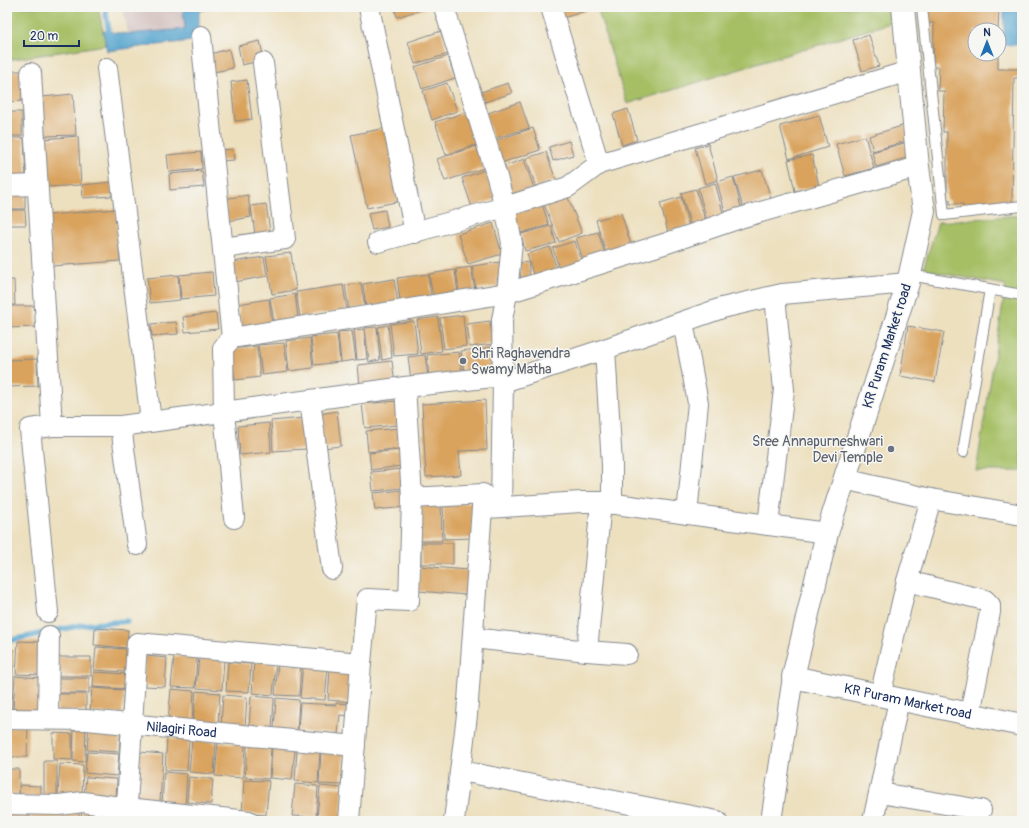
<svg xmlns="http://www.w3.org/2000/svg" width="1029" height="828" viewBox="0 0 1029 828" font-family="Pangolin,sans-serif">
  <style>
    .industrial { fill: #d1bfbd }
    .green { fill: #a6bf65; stroke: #607762 }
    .water { fill: #53a3cd; stroke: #376996 }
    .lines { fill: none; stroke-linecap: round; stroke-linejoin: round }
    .stream { stroke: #53a3cd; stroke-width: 5.5 }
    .building { fill: #d9a35d }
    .service-casing { stroke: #84888e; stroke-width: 12 }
    .minor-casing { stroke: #84888e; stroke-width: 22 }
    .tertiary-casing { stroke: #84888e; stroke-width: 24 }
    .service { stroke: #fff; stroke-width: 10 }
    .minor { stroke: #fff; stroke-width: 20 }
    .tertiary { stroke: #fff; stroke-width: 22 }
    .worship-dot { fill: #6b7280; stroke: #f6f6f2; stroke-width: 1.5 }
    .labels { text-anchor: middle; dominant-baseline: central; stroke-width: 3; stroke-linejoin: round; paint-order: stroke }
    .street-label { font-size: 14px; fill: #1b2f5e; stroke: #f6f6f2 }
    .worship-label { font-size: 14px; fill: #5b616d; stroke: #f6f6f2; text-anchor: start }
  </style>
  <rect width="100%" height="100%" fill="#f6f6f2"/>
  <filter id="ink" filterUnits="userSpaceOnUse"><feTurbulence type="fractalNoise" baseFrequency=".025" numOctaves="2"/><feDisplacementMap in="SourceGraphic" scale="8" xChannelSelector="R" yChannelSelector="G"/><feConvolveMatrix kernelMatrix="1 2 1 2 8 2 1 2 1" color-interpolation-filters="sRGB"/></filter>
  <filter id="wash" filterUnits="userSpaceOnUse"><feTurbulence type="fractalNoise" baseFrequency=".012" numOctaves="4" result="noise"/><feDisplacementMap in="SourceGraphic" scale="16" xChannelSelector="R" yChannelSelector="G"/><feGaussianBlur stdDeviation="0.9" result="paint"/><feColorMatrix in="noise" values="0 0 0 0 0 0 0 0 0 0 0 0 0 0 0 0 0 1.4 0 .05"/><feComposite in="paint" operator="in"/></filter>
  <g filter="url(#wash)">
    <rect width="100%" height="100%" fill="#ede0bf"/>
    <path class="industrial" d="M123,7H183L185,29L128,34Z"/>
    <path class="green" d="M7,7H98L106,45L7,60Z
      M597,7H889L890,23L627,104Z
      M1022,215V471H976L1006,285L923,270L938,222Z"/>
    <path class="water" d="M183,7H217L199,11V40L107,51L103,31L128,34L185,29Z
      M1004,7H1018L1017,45H1004Z"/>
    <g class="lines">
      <path class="stream" d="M105,7L110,38
        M7,641L82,625L127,621"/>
    </g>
    <g id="blocks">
      <path class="building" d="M394,7H430L397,17Z
        M560,7H598L563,18Z
        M928,7H999L998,30H975V54H998V69H1022V78H1014L1012,205H981V209L963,208V204H950V200H947V132H943L944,91H938L939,67H933L934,23H928Z
        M441,31L448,54L415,64L408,42Z
        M869,35L879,66L862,71L853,40Z
        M260,41L264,60L242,65L238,46Z
        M229,49L233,68L214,72L210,54Z
        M448,56L455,78L422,89L415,67Z
        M7,71H22V101L7,102Z
        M247,80L252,119L235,121L231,82Z
        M447,83L457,111L432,120L423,91Z
        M508,83L512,93L482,103L478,93Z
        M73,94L76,135L45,136L42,97Z
        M520,102L529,128L493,139L485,114Z
        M628,109L637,140L622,145L613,114Z
        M7,112H22V136H7Z
        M467,112L478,144L446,155L435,122Z
        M819,115L828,147L789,159L780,126Z
        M905,125L909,140L873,151L869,136Z
        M386,128L401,201L367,208L351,135Z
        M533,128L540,150L501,163L494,141Z
        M78,136L81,185L47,187L44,139Z
        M865,136L874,168L845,176L836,144Z
        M7,138H24L26,177H7Z
        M569,141L573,155L553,161L549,147Z
        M904,143L909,157L876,167L872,152Z
        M708,144L718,180L705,184L695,148Z
        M476,146L484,168L445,181L437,159Z
        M233,149L234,160L221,161V150Z
        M201,152L202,169L169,172L167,155Z
        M546,152L556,180L536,187L526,158Z
        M812,155L819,186L795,191L788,160Z
        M524,159L534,188L512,195L502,167Z
        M485,170L495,199L472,207L462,178Z
        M762,170L771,199L743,207L734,177Z
        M202,171L204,187L170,190L169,174Z
        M733,177L741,207L725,212L717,182Z
        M111,182L112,196L83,198L82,185Z
        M715,183L724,216L707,221L698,188Z
        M696,189L706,223L691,226L681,193Z
        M7,193H25V209H7Z
        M248,195L251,217L228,221L224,199Z
        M567,195L582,233L559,242L544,204Z
        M681,197L689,226L668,232L660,203Z
        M266,204L271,239L256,241L251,206Z
        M542,204L549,225L521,233L514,213Z
        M116,209L120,261L52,266L48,215Z
        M7,210H25L26,225H7Z
        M385,210L388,227L372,230L368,213Z
        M621,213L632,248L607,256L596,220Z
        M493,223L502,254L468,264L458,234Z
        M551,226L556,243L525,251L521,234Z
        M598,232L606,257L584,263L576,238Z
        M575,241L581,263L559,269L553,248Z
        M550,247L557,271L534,278L527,254Z
        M291,253L296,290L272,294L266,256Z
        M264,257L267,276L235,282L232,262Z
        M500,262L502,277L497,278L498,286L476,289L472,266Z
        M528,262L530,278L521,280L519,263Z
        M471,267L475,290L459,292L456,269Z
        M455,270L458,293L433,297L429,274Z
        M212,272L214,296L181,299L179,275Z
        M428,274L431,297L400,301L397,278Z
        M178,275L180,300L150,303L147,278Z
        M394,279L398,303L366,307L363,284Z
        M7,280H14L15,305H7Z
        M361,283L365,307L349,310L345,285Z
        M343,285L347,310L300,317L296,292Z
        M295,294L298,318L274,322L270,298Z
        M269,299L272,322L241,327L238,304Z
        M7,306H36V327L7,328Z
        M216,313L218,329L185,332L183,317Z
        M463,315L466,346L444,349L440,318Z
        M438,317L442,351L421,354L417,320Z
        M414,321L418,354L394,356L390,324Z
        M490,321L493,344L470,347L467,324Z
        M176,322L178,334L152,336L151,324Z
        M388,325L392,358L382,360L378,327Z
        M908,326L944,332L935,382L900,376Z
        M377,327L380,360L369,362L365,328Z
        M364,329L367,359L357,360L354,330Z
        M352,331L356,360L341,362L338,332Z
        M337,334L340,362L314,365L311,337Z
        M310,338L313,368L289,371L286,341Z
        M284,343L288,372L262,375L258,345Z
        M257,346L260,377L235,380L231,349Z
        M493,347L496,370L464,374L461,351Z
        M459,352L462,374L429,378L427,355Z
        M425,355L428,378L411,380L408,357Z
        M37,359L38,386L7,387V360Z
        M392,361L395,383L360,387L358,365Z
        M485,400L487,450L459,451L461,475L426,477L422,404Z
        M397,401L399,425L365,428L362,404Z
        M337,411L341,446L323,448L319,414Z
        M304,418L306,449L273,451L271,421Z
        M269,423L271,452L240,455L238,426Z
        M400,428L402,448L368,452L366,431Z
        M400,450L401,466L371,470L369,453Z
        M402,469L403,488L373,491L371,472Z
        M404,490L406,507L375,510L373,493Z
        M472,503L473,538L444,539L443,504Z
        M441,504L442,541H421L419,505Z
        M421,543H453V564H421Z
        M420,566L468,570L466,595L418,591Z
        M95,628L128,630L127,648L94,645Z
        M18,641L42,642L41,675L16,674Z
        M96,647L127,649L125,672L94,670Z
        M7,650H13L12,710H7Z
        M145,656L167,658L165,687L143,686Z
        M174,656L197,658L195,688L171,687Z
        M58,657H91V676H58Z
        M199,657L224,659L222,690L196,688Z
        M254,661L276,663L273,695L252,693Z
        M228,662L251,664L249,692L226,691Z
        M278,664L301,665L299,696L275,695Z
        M303,665L328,667L325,700L300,698Z
        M330,668L354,670L352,702L328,700Z
        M94,672L126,674L125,689L93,687Z
        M15,676L41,678L40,712L13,711Z
        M57,678H89V693H57Z
        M92,688L124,690L122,714L90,712Z
        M171,689L194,691L192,723L168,721Z
        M196,691L220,693L218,724L193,723Z
        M57,694H86V711H57Z
        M223,695L247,697L245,728L221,726Z
        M251,696L274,698L272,730L249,728Z
        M276,698L299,700L297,732L274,730Z
        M300,703L336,705V703L351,704L350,716L340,715L338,734L298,731Z
        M89,725L121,727L119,752L87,750Z
        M7,726H28L27,757H7Z
        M74,726H86L85,762L73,761Z
        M53,733L72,734V760L53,759Z
        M167,738L189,740L187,771L165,770Z
        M192,740L216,742L214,774L189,772Z
        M218,743L245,745L243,778L215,776Z
        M247,745L271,747L269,779L245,777Z
        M272,748L295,749L292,780L270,778Z
        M297,750L320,751L318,783L295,781Z
        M87,752L119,754L117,776L85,773Z
        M139,752L163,754L160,802L136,800Z
        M321,752L344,753L341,785L319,784Z
        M44,761H57V798H44Z
        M60,764L83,765L82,797L58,795Z
        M7,769H19V795H7Z
        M164,772L187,774L185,806L162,804Z
        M86,777L117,779L116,799L84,797Z
        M189,777L213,779L211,804L187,802Z
        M244,780L269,781L266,815L242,813Z
        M295,784L318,786L316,817L292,816Z
        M20,785L41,786V797H19Z
        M320,786L343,788L341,821L317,819Z
        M82,807L98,808V821H81Z
        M100,808L116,809L115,821H99Z
        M7,812H28V821H7Z
        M30,812H79V821H30Z"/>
    </g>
  </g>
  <g filter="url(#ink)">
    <use href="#blocks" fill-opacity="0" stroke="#84888e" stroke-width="1"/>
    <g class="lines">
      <defs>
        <path id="service" d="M922,7L944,215L1022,206
          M910,275L1022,295
          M963,452L990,289"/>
        <g id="minor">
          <path d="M369,7L415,233"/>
          <path d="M444,7L497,177L505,207L512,243L507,293L502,320L503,382L501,507"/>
          <path d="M551,7L599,164L909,71"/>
          <path d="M201,36L232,338"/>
          <path d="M107,68L151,421"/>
          <path d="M31,73L52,426H121L405,387L502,376"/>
          <path d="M7,186L37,185"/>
          <path d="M378,242L505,207L568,187L599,164"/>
          <path d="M223,248L285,239L263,63"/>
          <path d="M683,322L698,403L687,514"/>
          <path d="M605,349L612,465V504"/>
          <path d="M503,382L605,349L722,308L782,294L908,283"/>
          <path d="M405,387L412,498L483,494L467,715L454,821"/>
          <path d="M310,400L332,569"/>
          <path d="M121,426L137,545"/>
          <path d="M844,479L931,499L907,581L880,696"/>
          <path d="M931,499L1022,515"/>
          <path d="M487,508L581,502H601L827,533"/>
          <path d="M234,518L224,412L223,348L232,338L507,293L667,243L740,218L918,167"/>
          <path d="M768,525L784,390L775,296"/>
          <path d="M907,581L985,600L990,605V612L970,714"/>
          <path d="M48,612L30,429L52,426"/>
          <path d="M473,638L587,651L601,502"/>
          <path d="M587,651L627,654"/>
          <path d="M361,663L367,599L409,601L412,498"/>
          <path id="s1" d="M7,719L87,720L355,746"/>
          <path d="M48,719L49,636"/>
          <path d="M461,771L717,821"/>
          <path d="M880,793L981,810"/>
          <path d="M7,804L59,805L83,802L127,808L249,821"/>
          <path d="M126,821L137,643L361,663L349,821"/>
          <path d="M771,821L793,677"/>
          <path d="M873,821L899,700"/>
        </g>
        <g id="tertiary">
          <path id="s2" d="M903,7L918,167L924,211L908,283L827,533L793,677L1022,725"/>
        </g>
      </defs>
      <use href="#service" class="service-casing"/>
      <use href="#minor" class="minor-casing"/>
      <use href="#tertiary" class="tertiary-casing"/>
      <use href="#service" class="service"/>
      <use href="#minor" class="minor"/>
      <use href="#tertiary" class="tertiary"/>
    </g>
  </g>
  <g class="worship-dot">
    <circle cx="463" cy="361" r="4"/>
    <circle cx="891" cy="449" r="4"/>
  </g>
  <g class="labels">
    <g class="street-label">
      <text transform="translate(887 346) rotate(-72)">KR Puram Market road</text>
      <text stroke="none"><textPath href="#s2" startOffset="807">KR Puram Market road</textPath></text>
      <text stroke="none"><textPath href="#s1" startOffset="175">Nilagiri Road</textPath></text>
    </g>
    <g class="worship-label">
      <text x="471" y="353">Shri Raghavendra<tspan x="471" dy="16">Swamy Matha</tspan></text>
      <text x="883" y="441" text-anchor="end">Sree Annapurneshwari<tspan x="883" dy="16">Devi Temple</tspan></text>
    </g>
  </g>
  <rect width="1029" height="828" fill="none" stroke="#f6f6f2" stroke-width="24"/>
  <g transform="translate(987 42)"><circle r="19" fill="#f6f6f2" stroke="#9ea6b7"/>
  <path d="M0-3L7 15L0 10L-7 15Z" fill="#1f6fb2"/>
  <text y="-6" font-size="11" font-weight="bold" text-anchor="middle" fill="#1b2f5e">N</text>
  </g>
  <path d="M24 40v6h55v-6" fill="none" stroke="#1b2f5e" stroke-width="2"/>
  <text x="30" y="40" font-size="12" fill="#1b2f5e" stroke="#f6f6f2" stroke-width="3" paint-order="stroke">20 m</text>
</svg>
